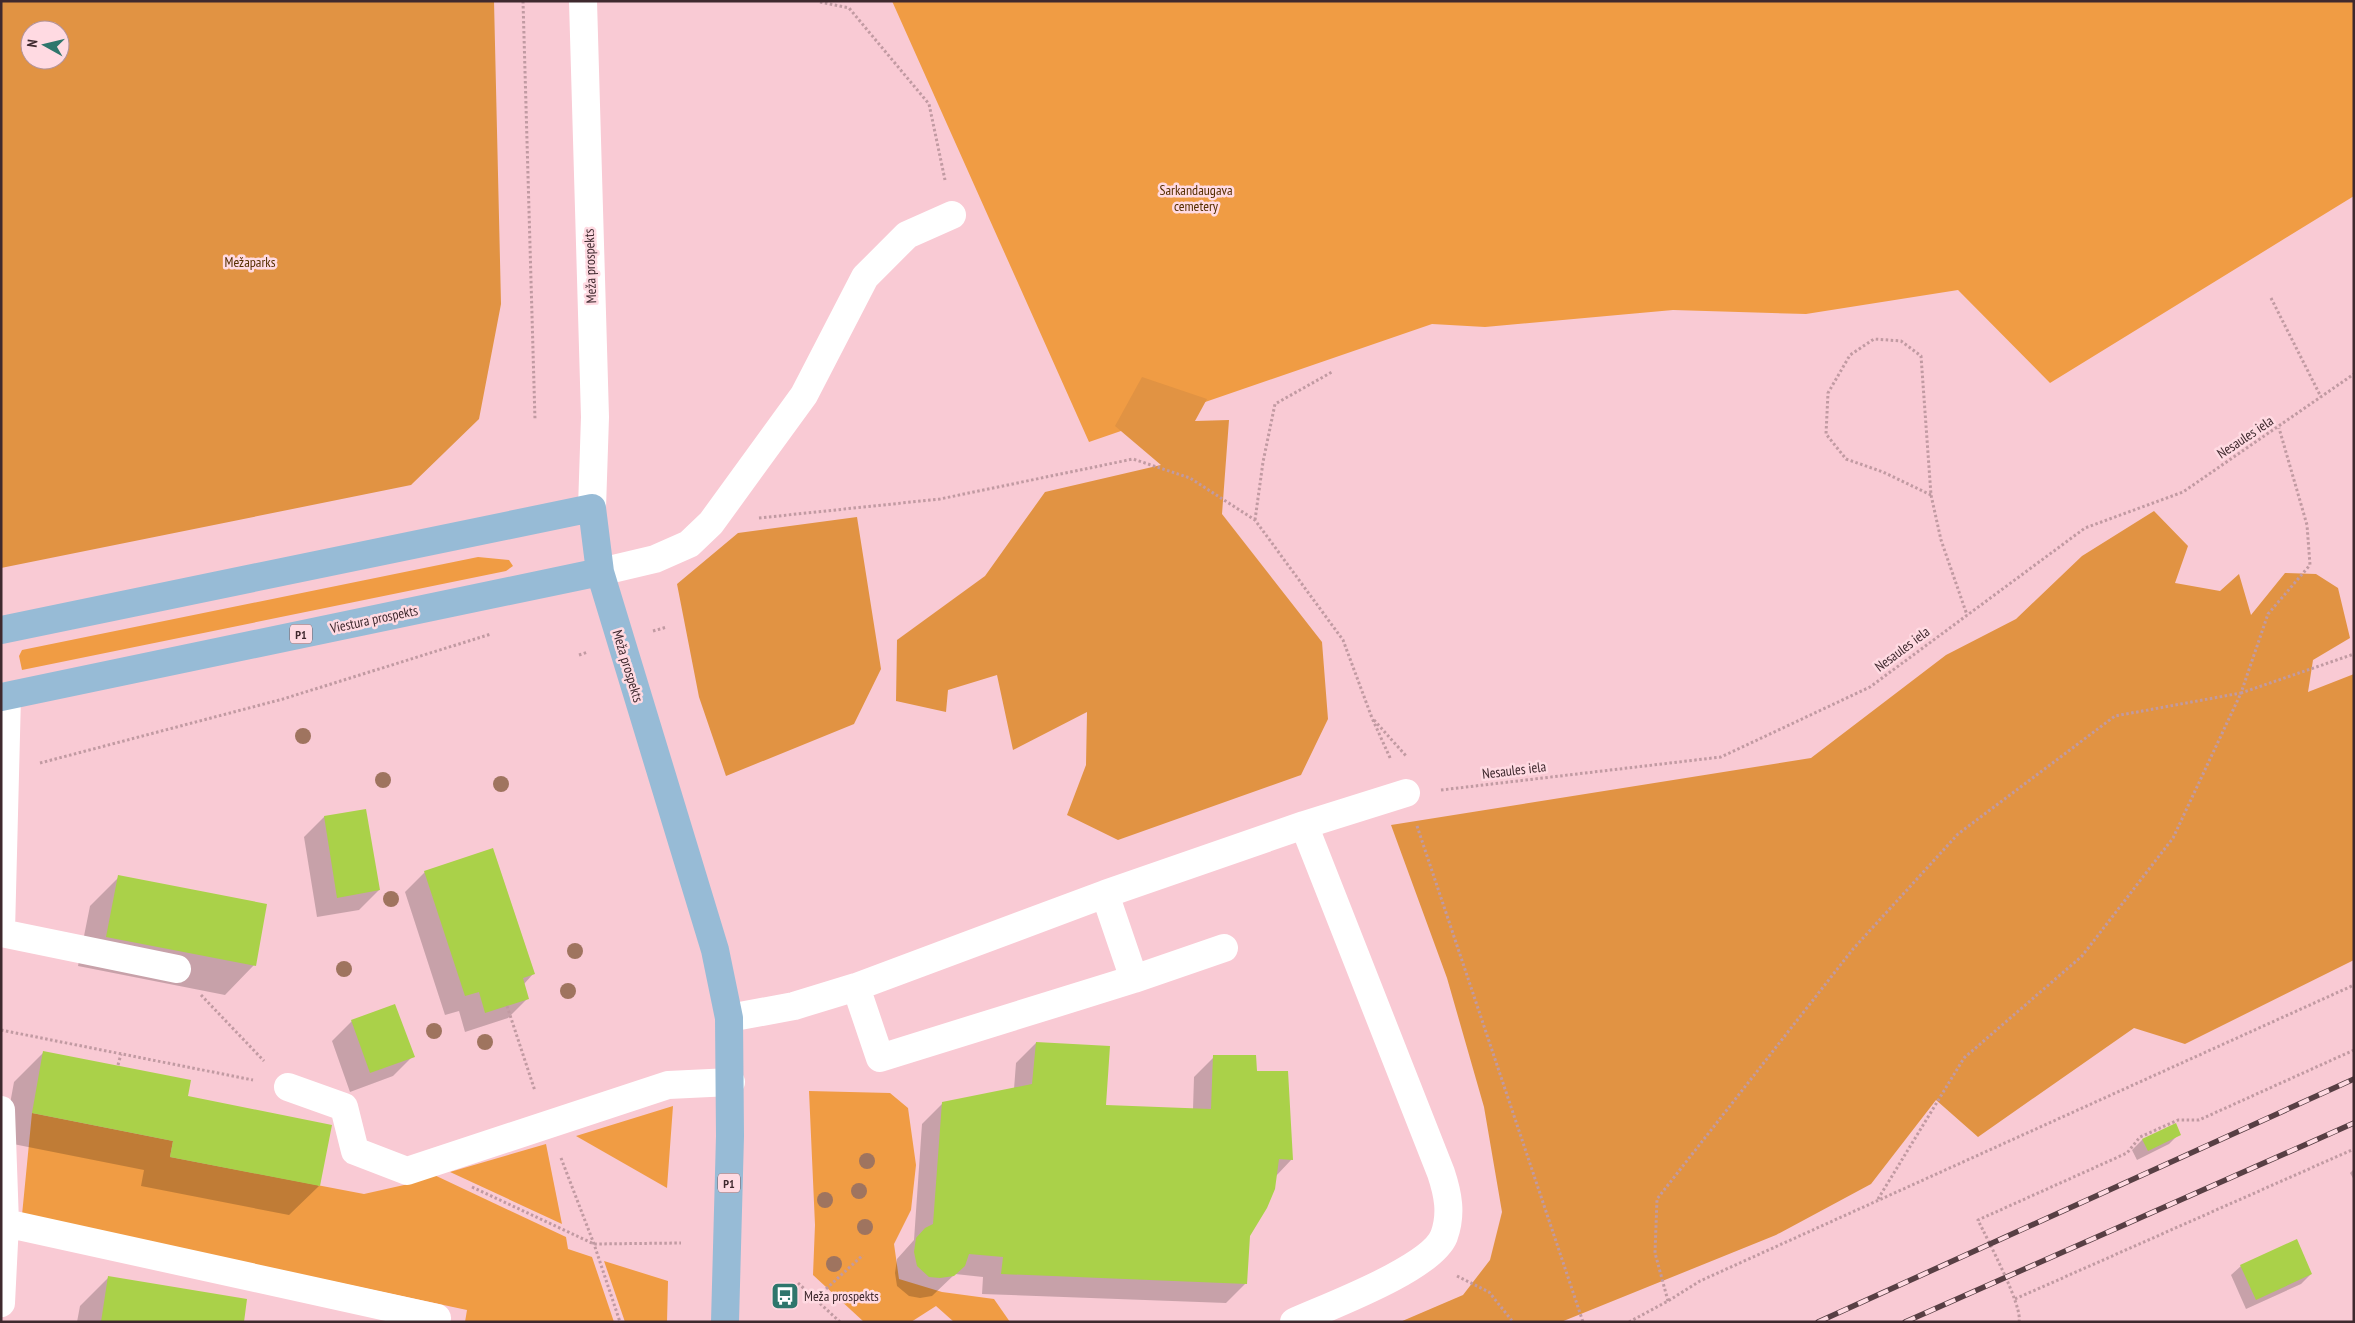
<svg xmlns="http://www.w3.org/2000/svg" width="2355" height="1323" viewBox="0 0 2355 1323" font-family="'PT Sans Narrow',sans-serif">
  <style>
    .green { fill: #f09c44 }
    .forest { fill: #e19343; fill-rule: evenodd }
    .shadow { fill: #0003 }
    .building { fill: #aad149 }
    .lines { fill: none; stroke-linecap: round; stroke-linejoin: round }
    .path { stroke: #c19aa2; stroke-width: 3; stroke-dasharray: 2.5 2.5; stroke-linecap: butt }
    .minor { stroke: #fff; stroke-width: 28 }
    .major { stroke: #97bbd6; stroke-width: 28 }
    .rail-casing { stroke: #583f44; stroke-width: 5.5 }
    .rail { stroke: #ffdae2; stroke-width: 4; stroke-dasharray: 11; stroke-linecap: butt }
    .tree { fill: #9f745f }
    .labels { text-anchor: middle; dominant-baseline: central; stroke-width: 5; stroke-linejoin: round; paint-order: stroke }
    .shield { fill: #ffdae2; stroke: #795e64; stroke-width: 1 }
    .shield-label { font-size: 12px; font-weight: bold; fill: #3f292e }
    .park-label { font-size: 14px; fill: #552e00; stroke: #ffdae2 }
    .street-label { font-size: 14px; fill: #3f292e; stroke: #ffdae2 }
    .poi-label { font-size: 14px; fill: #3f292e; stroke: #ffdae2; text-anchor: start }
  </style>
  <rect width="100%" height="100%" fill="#f9cad4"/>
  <path class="green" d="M892,1H2354V196L2050,383L1958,290L1806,314L1673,310L1485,327L1432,324L1089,442Z
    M478,557L509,560L513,566L506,571L22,670L19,656L22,650Z
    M809,1091L890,1093L908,1108L916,1165L911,1210L894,1244L899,1279L942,1292L994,1299L1010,1322H954L936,1306L911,1322H864L813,1275L815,1225Z
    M673,1106L667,1188L576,1136Z
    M32,1113L173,1141L170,1157L364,1194L404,1185L430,1173L566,1237L568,1249L592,1257L614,1322H465L467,1310L22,1215Z
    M546,1144L562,1224L450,1172Z
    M604,1261L668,1281L667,1322H625Z"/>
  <path class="forest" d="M1,1H494L501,304L479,419L411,485L1,568ZM30,30H60V60H30Z
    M1142,377L1207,399L1195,421L1229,420L1222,514L1322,642L1328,719L1301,775L1118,840L1067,815L1086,765L1087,712L1013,750L997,675L948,690L946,712L896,701L897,640L985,576L1045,492L1161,465L1115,426Z
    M2154,511L2188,546L2175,583L2220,591L2239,574L2251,615L2285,573L2316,574L2338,588L2350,638L2313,660L2308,692L2354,674V960L2185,1044L2134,1028L1978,1137L1936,1100L1871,1184L1776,1235L1561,1322H1400L1463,1295L1490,1260L1502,1212L1484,1107L1447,978L1391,825L1811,758L1946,655L2016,619L2082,556Z
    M857,517L881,669L854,724L726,776L699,697L677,584L738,533Z"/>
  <path class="shadow" d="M365,810L379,890L359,910L317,917L304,837L324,817Z
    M425,872L533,974L524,984L528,998L508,1018L465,1032L459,1011L445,1015L405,892Z
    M119,877L254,965L225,995L78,966L90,906Z
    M352,1021L413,1056L393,1076L350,1092L332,1041Z
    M1036,1043L1105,1106L1193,1109L1194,1077L1214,1057L1256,1072L1292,1159L1276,1176L1249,1236L1246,1283L1226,1303L982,1294L983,1277L955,1274L932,1296L920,1298L909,1296L897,1286L895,1273L897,1259L914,1240L922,1124L942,1104L1014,1089L1016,1063Z
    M44,1052L187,1097L319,1186L289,1215L141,1186L144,1170L3,1142L14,1082Z
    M2175,1125L2179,1134L2169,1144L2137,1160L2132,1150L2142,1140Z
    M2354,1169V1180L2350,1173Z
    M2241,1266L2311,1274L2301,1284L2246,1309L2231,1275Z
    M109,1277L243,1322H77L80,1306Z"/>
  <path class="building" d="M366,809L380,890L337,898L324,816Z
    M493,848L535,974L523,978L529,999L485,1013L479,992L465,996L424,871Z
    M118,875L267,904L256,966L106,937Z
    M395,1004L415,1057L370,1073L351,1020Z
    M1036,1042L1110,1046L1106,1105L1211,1109L1213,1055H1256L1257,1071H1288L1293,1160L1279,1159L1275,1189L1267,1208L1250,1236L1247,1284L1001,1274L1003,1257L969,1254L965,1266L954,1276L940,1278L929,1277L917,1266L914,1252L916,1238L925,1228L933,1224L942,1102L1032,1084Z
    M43,1051L191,1080L188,1096L332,1125L320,1186L170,1157L173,1141L32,1113Z
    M2176,1123L2181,1135L2148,1151L2142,1139Z
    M2297,1239L2312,1274L2256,1300L2240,1265Z
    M108,1276L247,1299L244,1322H101Z"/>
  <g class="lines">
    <path class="path" d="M523,1L535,420
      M820,2L849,8L929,104L945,180
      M2271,298L2321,397
      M1931,495L1883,472L1846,459L1826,434L1828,393L1850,355L1874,339L1901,341L1921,356L1931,495L1941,540L1967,615
      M759,518L940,499L1133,459L1190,478L1255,520L1343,640L1372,718L1391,760
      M1255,520L1263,462L1275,404L1332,372
      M653,631L667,627
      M579,655L588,652
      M1374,720L1407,757
      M40,763L283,699L491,634
      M1441,790L1721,757L1870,687L2085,528L2183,492L2354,374
      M1417,826L1583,1322
      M201,995L264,1061
      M507,1006L535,1091
      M1,1030L253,1080
      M118,1065L121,1054
      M561,1158L594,1244L620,1322
      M472,1187L594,1244L681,1243
      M1878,1199L1964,1058L2082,956L2173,838L2241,693L2354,654
      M1457,1276L1489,1292L1513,1322
      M798,1283L840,1322
      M815,1299L863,1255
      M2015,1299L2354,1149
      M1668,1301L1655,1253L1657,1199L1853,949L1958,834L2115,716L2241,693L2268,614L2310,565L2307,525L2279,428
      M1629,1322L1668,1301L1700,1281L2354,985
      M2019,1322C2023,1306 1987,1239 1978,1220L2127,1153L2140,1137L2178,1120H2199L2354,1050"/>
    <path class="minor" d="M583,1L595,417L592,508
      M600,572L655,559L689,544L711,523L804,395L865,277L907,235L952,215
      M1105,894L1134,979
      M1,932L7,696
      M1,933L177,969
      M856,987L880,1058L1134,979L1224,948
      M729,1018L794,1006L856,987L1105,894L1304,825L1406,793
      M288,1087L344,1107L355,1151L407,1171L668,1085L731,1082
      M1,1110L5,1223L1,1303
      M5,1223L437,1318L436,1322
      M1294,1322C1327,1307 1431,1269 1444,1236C1452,1214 1448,1194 1441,1173L1304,825"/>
    <path class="major" d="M1,630L592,508L600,572L715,950L729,1018L730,1136L725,1322
      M1,697L600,572"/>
    <defs>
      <path id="rail" d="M1818,1322L2354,1079
        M1905,1322L2354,1123"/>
    </defs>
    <use href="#rail" class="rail-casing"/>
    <use href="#rail" class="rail"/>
  </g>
  <g class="tree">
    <circle cx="303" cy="736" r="8"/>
    <circle cx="383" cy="780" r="8"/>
    <circle cx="501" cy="784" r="8"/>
    <circle cx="391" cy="899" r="8"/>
    <circle cx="575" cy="951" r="8"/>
    <circle cx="344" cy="969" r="8"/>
    <circle cx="568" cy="991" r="8"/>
    <circle cx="434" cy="1031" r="8"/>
    <circle cx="485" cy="1042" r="8"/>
    <circle cx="867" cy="1161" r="8"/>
    <circle cx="859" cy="1191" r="8"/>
    <circle cx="825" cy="1200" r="8"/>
    <circle cx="865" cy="1227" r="8"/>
    <circle cx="834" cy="1264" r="8"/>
  </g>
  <defs>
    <symbol id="bus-square" viewBox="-11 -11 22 22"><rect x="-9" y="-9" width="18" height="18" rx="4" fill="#2f766c" stroke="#ffdae2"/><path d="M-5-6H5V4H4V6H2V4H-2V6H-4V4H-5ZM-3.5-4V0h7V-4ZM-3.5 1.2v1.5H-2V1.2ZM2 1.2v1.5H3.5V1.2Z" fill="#fff"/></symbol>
  </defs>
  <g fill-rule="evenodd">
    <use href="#bus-square" x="769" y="1280" width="32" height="32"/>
  </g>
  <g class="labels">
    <g class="shield">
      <rect x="290" y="624.5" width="22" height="19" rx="4"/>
      <rect x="718" y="1173.5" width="22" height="19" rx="4"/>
    </g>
    <g class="shield-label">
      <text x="301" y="634">P1</text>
      <text x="729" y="1183">P1</text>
    </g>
    <g class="park-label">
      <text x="1196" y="190">Sarkandaugava<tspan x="1196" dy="16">cemetery</tspan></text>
      <text x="250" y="262">Mežaparks</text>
    </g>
    <g class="street-label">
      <text transform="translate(590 266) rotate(-92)">Meža prospekts</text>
      <text transform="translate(2245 437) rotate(-34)">Nesaules iela</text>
      <text transform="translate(374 619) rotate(-12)">Viestura prospekts</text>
      <text transform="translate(1902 649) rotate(-37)">Nesaules iela</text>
      <text transform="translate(628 666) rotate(73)">Meža prospekts</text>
      <text transform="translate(1514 770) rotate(-7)">Nesaules iela</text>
    </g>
    <g class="poi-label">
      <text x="804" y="1296">Meža prospekts</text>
    </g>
  </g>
  <rect width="2355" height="1323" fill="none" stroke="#3f292e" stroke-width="5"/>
  <g transform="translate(45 45) rotate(278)"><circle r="24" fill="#ffdae2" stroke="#b2939a"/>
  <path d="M0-4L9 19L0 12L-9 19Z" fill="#2f766c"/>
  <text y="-8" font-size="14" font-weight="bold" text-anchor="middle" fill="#3f292e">N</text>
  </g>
</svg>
